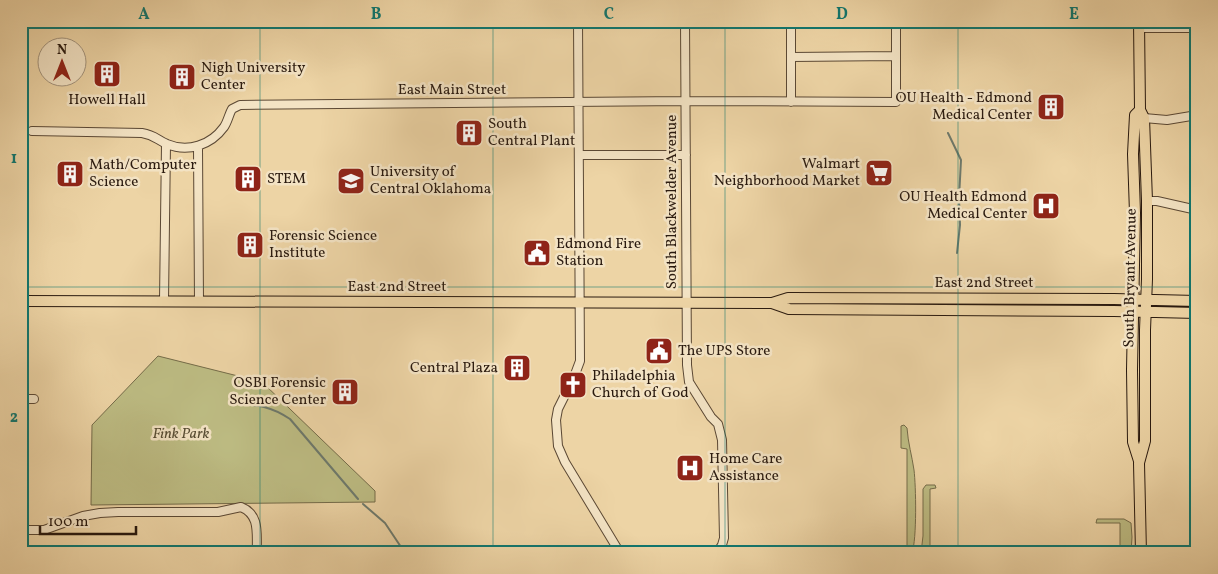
<svg xmlns="http://www.w3.org/2000/svg" width="1218" height="574" viewBox="0 0 1218 574" font-family="Vollkorn,serif">
  <style>
    .green { fill: #bdbc83; stroke: #746b49 }
    .lines { fill: none; stroke-linecap: round; stroke-linejoin: round }
    .stream { stroke: #6d796c; stroke-width: 2 }
    .minor-casing { stroke: #5b4834; stroke-width: 10 }
    .major-casing { stroke: #2a1a0f; stroke-width: 12 }
    .minor { stroke: #f3e3c4; stroke-width: 8 }
    .major { stroke: #edd4a5; stroke-width: 10 }
    .grid { fill: none; stroke: #0f766e; stroke-width: 1; stroke-opacity: 0.55 }
    .labels { text-anchor: middle; dominant-baseline: central; stroke-width: 5; stroke-linejoin: round; paint-order: stroke }
    .poi-label { font-size: 15px; fill: #2a1a0f; stroke: #f3e3c4; text-anchor: start }
    .street-label { font-size: 15px; fill: #2a1a0f; stroke: #f3e3c4 }
    .park-label { font-size: 15px; font-style: italic; fill: #564b32; stroke: #f3e3c4 }
    .neatline { fill: none; stroke: #0f766e; stroke-width: 2 }
    .grid-label { font-size: 16px; text-anchor: middle; font-weight: bold; fill: #0f766e }
  </style>
  <rect width="100%" height="100%" fill="#edd4a5"/>
  <filter id="stains"><feTurbulence type="fractalNoise" baseFrequency=".004" numOctaves="4"/><feColorMatrix values="0 0 0 0 .2 0 0 0 0 .09 0 0 0 0 .02 0 0 0 .5 -.17"/></filter>
  <radialGradient id="worn" r=".72"><stop offset=".6" stop-color="#630" stop-opacity="0"/><stop offset="1" stop-color="#630" stop-opacity=".3"/></radialGradient>
  <path class="green" d="M158,356L262,382L375,491V502L91,505L92,425Z
    M904,425L907,428C908,443 912,456 914,470C916,486 917,539 912,553H900L901,549L907,548V449L901,448V426Z
    M926,485H935L936,488L930,489V553H921L923,536V489Z
    M1097,519H1124L1131,523L1132,537L1131,553H1120V523H1096Z"/>
  <g class="lines">
    <path class="stream" d="M948,133L961,160L959,198L960,225L957,253
      M231,403C256,405 269,405 290,419L358,499
      M363,504L385,523L405,553"/>
    <defs>
      <path id="minor" d="M578,21L580,361L574,377L558,409L556,420L558,446L565,462L617,548L622,553
        M685,21L687,365L689,382L711,417L718,424L722,440L724,538L722,545L717,553
        M791,21V102
        M1139,28H1197
        M791,57L896,56
        M1144,118L1167,120L1197,115
        M32,131L142,133C155,135 157,140 167,144C188,153 211,145 224,127C228,121 229,114 232,109L240,105L686,101L896,102V21
        M198,147L199,301
        M579,155H686
        M1147,201H1157L1197,210
        M164,301L166,144
        M21,399H34
        M21,530H44L83,516L100,513L118,512H218L241,507C261,515 256,535 257,553
        M333,553L355,552"/>
      <path id="major" d="M1139,21L1140,110L1144,118L1147,201V279L1145,330V441L1139,463L1141,553
        M21,301L772,303L789,309L1114,311L1197,313
        M772,303L788,298L1114,299L1197,301
        M1139,461L1133,442L1132,370L1135,213L1133,154L1135,115L1140,110"/>
    </defs>
    <use href="#minor" class="minor-casing"/>
    <use href="#major" class="major-casing"/>
    <use href="#minor" class="minor"/>
    <use href="#major" class="major"/>
  </g>
  <path class="grid" d="M260,21V553M493,21V553M725,21V553M958,21V553M21,287H1197"/>
  <defs>
    <symbol id="building-square" viewBox="-11 -11 22 22"><rect x="-9" y="-9" width="18" height="18" rx="4" fill="#8f2418" stroke="#f3e3c4"/><path d="M-4-6H4V6H1V3H-1V6H-4ZM-2.5-4.3h1.7v1.8h-1.7ZM.8-4.3h1.7v1.8H.8ZM-2.5-1h1.7V.8h-1.7ZM.8-1h1.7V.8H.8Z" fill="#fff"/></symbol>
    <symbol id="supermarket-square" viewBox="-11 -11 22 22"><rect x="-9" y="-9" width="18" height="18" rx="4" fill="#8f2418" stroke="#f3e3c4"/><path d="M-6-5.5h2.5l.6 2H6L4.5 2H-2.5L-4.4-4H-6ZM-1.5 3.2a1.3 1.3 0 1 0 .1 0ZM3 3.2a1.3 1.3 0 1 0 .1 0Z" fill="#fff"/></symbol>
    <symbol id="university-square" viewBox="-11 -11 22 22"><rect x="-9" y="-9" width="18" height="18" rx="4" fill="#8f2418" stroke="#f3e3c4"/><path d="M0-5L7-2L0 1L-7-2ZM-4 1L0 2.5L4 1V4Q0 6-4 4Z" fill="#fff"/></symbol>
    <symbol id="hospital-square" viewBox="-11 -11 22 22"><rect x="-9" y="-9" width="18" height="18" rx="4" fill="#8f2418" stroke="#f3e3c4"/><path d="M-5-5h3v3.5h4V-5h3V5h-3V1.5h-4V5h-3Z" fill="#fff"/></symbol>
    <symbol id="civic-square" viewBox="-11 -11 22 22"><rect x="-9" y="-9" width="18" height="18" rx="4" fill="#8f2418" stroke="#f3e3c4"/><path d="M-.6-6.5H3V-4.5H.6V-3L4-1V1h2V6H-6V1h2V-1L-.6-3ZM-1.2 2.5V6h2.4V2.5Z" fill="#fff"/></symbol>
    <symbol id="church-square" viewBox="-11 -11 22 22"><rect x="-9" y="-9" width="18" height="18" rx="4" fill="#8f2418" stroke="#f3e3c4"/><path d="M-1.2-6h2.4v3.5h3.3v2.4h-3.3V6h-2.4V-.1h-3.3v-2.4h3.3Z" fill="#fff"/></symbol>
  </defs>
  <g fill-rule="evenodd">
    <use href="#building-square" x="91" y="58" width="32" height="32"/>
    <use href="#building-square" x="166" y="61" width="32" height="32"/>
    <use href="#building-square" x="1035" y="91" width="32" height="32"/>
    <use href="#building-square" x="453" y="117" width="32" height="32"/>
    <use href="#supermarket-square" x="863" y="157" width="32" height="32"/>
    <use href="#building-square" x="54" y="158" width="32" height="32"/>
    <use href="#building-square" x="232" y="163" width="32" height="32"/>
    <use href="#university-square" x="335" y="165" width="32" height="32"/>
    <use href="#hospital-square" x="1030" y="190" width="32" height="32"/>
    <use href="#building-square" x="234" y="229" width="32" height="32"/>
    <use href="#civic-square" x="521" y="237" width="32" height="32"/>
    <use href="#civic-square" x="643" y="335" width="32" height="32"/>
    <use href="#building-square" x="501" y="352" width="32" height="32"/>
    <use href="#church-square" x="557" y="369" width="32" height="32"/>
    <use href="#building-square" x="329" y="376" width="32" height="32"/>
    <use href="#hospital-square" x="674" y="452" width="32" height="32"/>
  </g>
  <g class="labels">
    <g class="poi-label">
      <text x="201" y="68">Nigh University<tspan x="201" dy="17">Center</tspan></text>
      <text x="1032" y="98" text-anchor="end">OU Health - Edmond<tspan x="1032" dy="17">Medical Center</tspan></text>
      <text x="107" y="100" text-anchor="middle">Howell Hall</text>
      <text x="488" y="124">South<tspan x="488" dy="17">Central Plant</tspan></text>
      <text x="860" y="164" text-anchor="end">Walmart<tspan x="860" dy="17">Neighborhood Market</tspan></text>
      <text x="89" y="165">Math/Computer<tspan x="89" dy="17">Science</tspan></text>
      <text x="370" y="172">University of<tspan x="370" dy="17">Central Oklahoma</tspan></text>
      <text x="267" y="179">STEM</text>
      <text x="1027" y="197" text-anchor="end">OU Health Edmond<tspan x="1027" dy="17">Medical Center</tspan></text>
      <text x="269" y="236">Forensic Science<tspan x="269" dy="17">Institute</tspan></text>
      <text x="556" y="244">Edmond Fire<tspan x="556" dy="17">Station</tspan></text>
      <text x="678" y="351">The UPS Store</text>
      <text x="498" y="368" text-anchor="end">Central Plaza</text>
      <text x="592" y="376">Philadelphia<tspan x="592" dy="17">Church of God</tspan></text>
      <text x="326" y="383" text-anchor="end">OSBI Forensic<tspan x="326" dy="17">Science Center</tspan></text>
      <text x="709" y="459">Home Care<tspan x="709" dy="17">Assistance</tspan></text>
    </g>
    <g class="street-label">
      <text x="452" y="90">East Main Street</text>
      <text transform="translate(672 202) rotate(-90)">South Blackwelder Avenue</text>
      <text transform="translate(1131 278) rotate(-89)">South Bryant Avenue</text>
      <text x="984" y="283">East 2nd Street</text>
      <text x="397" y="287">East 2nd Street</text>
    </g>
    <g class="park-label">
      <text x="181" y="434">Fink Park</text>
    </g>
  </g>
  <rect width="1218" height="574" fill="none" stroke="#edd4a5" stroke-width="55"/>
  <g transform="translate(62 62)"><circle r="24" fill="#f3e3c4" stroke="#a3937c"/>
  <path d="M0-4L9 19L0 12L-9 19Z" fill="#8f2418"/>
  <text y="-8" font-size="14" font-weight="bold" text-anchor="middle" fill="#2a1a0f">N</text>
  </g>
  <path d="M40 526v8h96v-8" fill="none" stroke="#2a1a0f" stroke-width="2.5"/>
  <text x="48" y="526" font-size="15" fill="#2a1a0f" stroke="#f3e3c4" stroke-width="4" paint-order="stroke">100 m</text>
  <rect x="28" y="28" width="1162" height="518" class="neatline"/>
  <g class="grid-label">
    <text x="144" y="19">A</text>
    <text x="376" y="19">B</text>
    <text x="609" y="19">C</text>
    <text x="842" y="19">D</text>
    <text x="1074" y="19">E</text>
    <text x="14" y="163">1</text>
    <text x="14" y="422">2</text>
  </g>
  <rect width="100%" height="100%" filter="url(#stains)"/>
  <rect width="100%" height="100%" fill="url(#worn)"/>
</svg>
